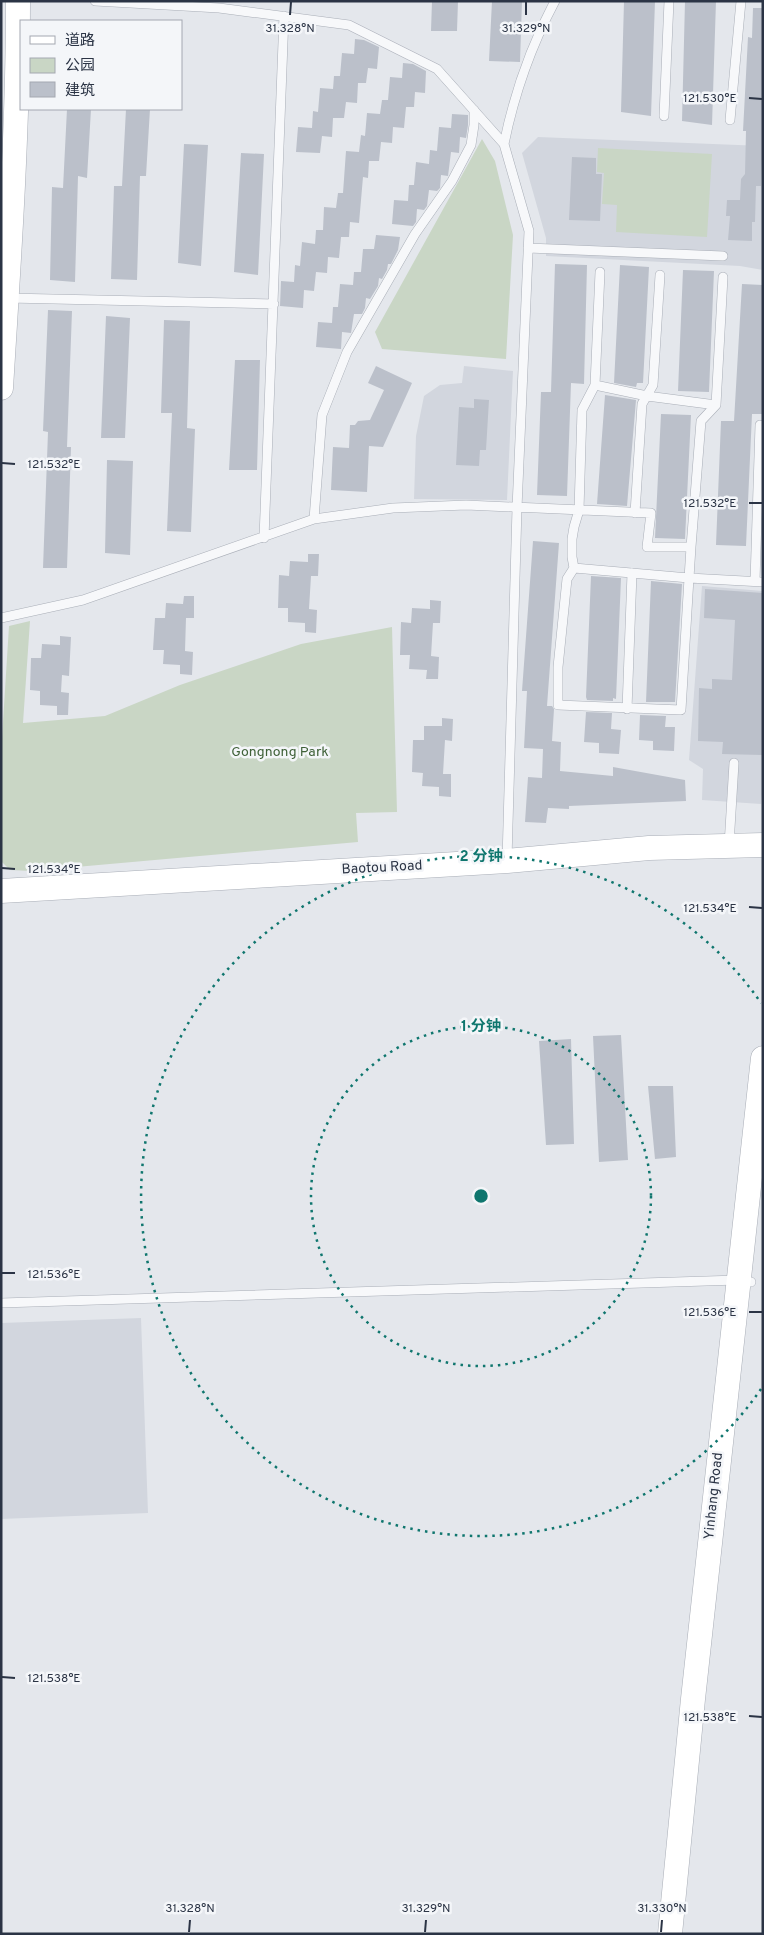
<svg xmlns="http://www.w3.org/2000/svg" width="764" height="1935" viewBox="0 0 764 1935" font-family="Overpass,'Noto Sans SC',sans-serif">
  <style>
    .built { fill: #d2d6de }
    .green { fill: #c9d6c5 }
    .building { fill: #bbc0ca }
    .lines { fill: none; stroke-linecap: round; stroke-linejoin: round }
    .lane-casing { stroke: #a9aeb7; stroke-width: 10 }
    .secondary-casing { stroke: #a9aeb7; stroke-width: 25 }
    .lane { stroke: #f7f8fa; stroke-width: 9 }
    .secondary { stroke: #fff; stroke-width: 24 }
    .ticks { fill: none; stroke: #2b3445; stroke-width: 2 }
    .ring { fill: none; stroke: #0f766e; stroke-width: 2.5; stroke-dasharray: 2.5 5 }
    .labels { text-anchor: middle; dominant-baseline: central; stroke-width: 5; stroke-linejoin: round; paint-order: stroke }
    .park-label { font-size: 14px; fill: #3f6138; stroke: #f4f6f9 }
    .street-label { font-size: 14px; fill: #2b3445; stroke: #f4f6f9 }
    .ticks-label { font-size: 12px; text-anchor: middle; fill: #2b3445; stroke: #f4f6f9; stroke-width: 5; stroke-linejoin: round; paint-order: stroke }
    .centre { fill: #0f766e; stroke: #f4f6f9; stroke-width: 2.5 }
    .ring-label { font-size: 15px; text-anchor: middle; font-weight: bold; fill: #0f766e; stroke: #f4f6f9; stroke-width: 5; stroke-linejoin: round; paint-order: stroke }
  </style>
  <rect width="100%" height="100%" fill="#e4e7ec"/>
  <path class="built" d="M538,137L763,146V270L740,266L546,256V238L522,153Z
    M464,366L513,371L507,500L414,499L416,436L424,396L440,385L462,383Z
    M702,586L763,591V785L761,804L702,800L703,769L689,760Z
    M141,1318L148,1513L1,1519V1323Z"/>
  <path class="green" d="M482,139L495,161L513,235L506,359L382,349L375,332Z
    M598,148L712,154L707,237L616,232L617,205L602,204L604,173L597,172Z
    M30,621L23,723L105,716L180,685L301,644L392,627L397,812L356,813L358,842L31,871L10,870L1,861V754L9,626Z"/>
  <path class="building" d="M432,1H458L457,31H431Z
    M492,1H522L520,62L489,61Z
    M624,1H655L651,116L621,112Z
    M685,1H716L712,125L682,121Z
    M753,8H763V133L761,186H756L755,222H752V241L728,240L730,216H726L727,200H740L741,179L745,174L746,131H743L748,37L752,38Z
    M355,39L364,40L379,47L377,69L368,68L366,83H358L357,103L346,102L344,118H333L332,137L322,136L320,153L296,152L298,127L312,128L313,111L318,112L320,88L333,89L334,76H340L342,53L354,54Z
    M403,63L413,64L426,71L425,93L415,92L414,107H406L404,128L393,127L392,143L381,142L379,161H369L368,178L363,177L359,223L350,222L349,237H341L339,258L328,257L327,273L316,272L314,291L304,290L303,308L280,306L281,281L294,282L295,265L300,266L302,242L315,244L316,230H323L324,207L336,208L338,193H343L346,151L359,152L361,135L365,136L367,113L380,114L382,100H388L390,77L402,78Z
    M67,109H91L87,178L78,176L75,282L50,280L52,187L63,188Z
    M126,109H150L146,176H140L137,280L111,279L114,186H122Z
    M452,114L468,115V125L466,138L460,137L459,153L451,152L448,176L441,175L440,188L437,191L429,190L427,206L424,210L417,209L416,222L413,226L392,224L394,200L408,201L409,185H414L416,162L429,164L430,150L437,151L439,127L451,128Z
    M184,144L208,145L201,266L178,263Z
    M241,153L264,154L258,275L234,272Z
    M572,157L596,158V174H602L600,221L569,220Z
    M376,235L400,237L398,250L391,264H388L387,270L382,279L379,278L378,286L370,299L366,298L365,308L362,314H354L351,333L342,332L341,349L316,347L318,322L332,323L333,307H338L340,284L353,285L354,272H361L363,249H374Z
    M555,264L587,265L584,384L571,383L567,496L537,495L541,392H551Z
    M620,265L649,267L643,383H637L636,387L614,383Z
    M683,270L714,271L709,392L678,391Z
    M742,284L763,285V414H752L746,546L716,545L721,421H734Z
    M48,310L72,311L67,447H71L67,568H43L48,432L43,431Z
    M106,316L130,318L125,438H101Z
    M164,320L190,321L187,428L195,429L191,532L167,531L172,413H161Z
    M235,360H260L257,470H229Z
    M376,366L412,383L383,447L369,446L367,492L331,490L333,447L349,448L350,425H355L358,421L370,420L384,390L368,383Z
    M605,395L636,400L627,506L597,504Z
    M474,399L489,400L486,450H480L479,466L456,465L459,407L474,408Z
    M661,414L691,415L685,539L655,538Z
    M107,460L133,461L130,555L105,553Z
    M533,541L559,543L547,706H552L554,709L552,741L561,742L560,771L613,776V767L685,780L686,801L569,806V809L548,808L546,823L525,822L528,777L542,778L543,749L524,748L527,691H522Z
    M308,554H319L318,576H311L309,609L317,610L316,633L305,632V623L288,622V608H278L279,575L289,576L290,561L308,562Z
    M591,576L621,578L616,699L613,698V701L587,700L586,697Z
    M651,581L682,584L675,702H646Z
    M705,589L763,593L762,755L722,754L723,742L698,741L699,688L712,689V679L732,680L735,620L704,618Z
    M184,596H194V618H186L185,651L193,652L192,675L180,674V665L163,664L164,650H153L155,618H165L166,603L183,604Z
    M430,600L441,601L440,623H433L431,656L439,657L438,679H426L427,670L409,669L410,655H400L401,622L411,623L412,608L430,609Z
    M60,636L71,637L69,676L62,675L61,692L69,693L68,715H57V706L40,705V691L30,690L31,658H41L42,644L60,645Z
    M586,712L612,713L611,729L621,730L619,754L599,753V743L584,742Z
    M640,715L666,716L665,727H675L674,751L653,750V741L639,740Z
    M442,718L453,719L452,741L445,740L443,774H451V797L439,796V787L422,786L423,773L412,772L413,740H424V726H442Z
    M621,1035L628,1160L599,1162L593,1036Z
    M571,1039L574,1144L546,1145L539,1041Z
    M648,1086H673L676,1157L655,1159Z"/>
  <g class="lines">
    <defs>
      <path id="lane" d="M95,1L219,8L349,25L437,69L504,144L529,231L517,508L507,860
        M664,116L669,1
        M730,120L741,1
        M504,144C514,95 531,46 555,1
        M528,248L723,256
        M8,298L274,304
        M595,385L647,396L716,405
        M635,513L642,404L653,385L660,275
        M314,519L322,415L347,352L415,234L452,181L471,145L474,125V110
        M264,538L284,16
        M691,547L701,421L716,405L723,277
        M574,568L567,579L558,667V705L681,710L689,578L574,568L572,557V539L574,527L579,510L582,410L595,385L600,272
        M755,581L760,425
        M1,618L83,600L314,519L393,508L466,505L651,513L647,547H691L689,578L763,582
        M627,709L632,573
        M729,845L734,763
        M1,1303L738,1280L751,1282"/>
      <path id="secondary" d="M1,388C9,260 18,130 18,1
        M1,891L507,861L649,848L763,845
        M670,1934L693,1699L763,1058"/>
    </defs>
    <use href="#lane" class="lane-casing"/>
    <use href="#secondary" class="secondary-casing"/>
    <use href="#lane" class="lane"/>
    <use href="#secondary" class="secondary"/>
  </g>
  <path class="ticks" d="M290,15L291,2M526,15V2M749,98L762,99M2,463L15,464M749,503H762M2,868L15,869M749,907L762,908M2,1273H15M749,1312H762M2,1677L15,1678M749,1716L762,1717M189,1932L190,1920M425,1932L426,1920M661,1932L662,1920"/>
  <g class="ring">
    <circle cx="481" cy="1196" r="170"/>
    <path d="M761 1389A340 340 0 1 1 761 1003"/>
  </g>
  <g class="labels">
    <g class="park-label">
      <text x="280" y="752">Gongnong Park</text>
    </g>
    <g class="street-label">
      <text transform="translate(382 868) rotate(-3)">Baotou Road</text>
      <text transform="translate(714 1496) rotate(-84)">Yinhang Road</text>
    </g>
  </g>
  <g class="ticks-label">
    <text x="290" y="32">31.328°N</text>
    <text x="526" y="32">31.329°N</text>
    <text x="710" y="102">121.530°E</text>
    <text x="54" y="468">121.532°E</text>
    <text x="710" y="507">121.532°E</text>
    <text x="54" y="873">121.534°E</text>
    <text x="710" y="912">121.534°E</text>
    <text x="54" y="1278">121.536°E</text>
    <text x="710" y="1316">121.536°E</text>
    <text x="54" y="1682">121.538°E</text>
    <text x="710" y="1721">121.538°E</text>
    <text x="190" y="1912">31.328°N</text>
    <text x="426" y="1912">31.329°N</text>
    <text x="662" y="1912">31.330°N</text>
  </g>
  <circle cx="481" cy="1196" r="8" class="centre"/>
  <g class="ring-label">
    <text x="481" y="861">2 分钟</text>
    <text x="481" y="1031">1 分钟</text>
  </g>
  <rect width="764" height="1935" fill="none" stroke="#2b3445" stroke-width="5"/>
  <rect x="20" y="20" width="162" height="90" fill="#f4f6f9" stroke="#a4a8b1"/>
  <rect x="30" y="36" width="25" height="8" fill="#ffffff" stroke="#a4a8b1"/>
  <text x="65" y="45" font-size="15" fill="#2b3445">道路</text>
  <rect x="30" y="58" width="25" height="15" fill="#c9d6c5" stroke="#a4a8b1"/>
  <text x="65" y="70" font-size="15" fill="#2b3445">公园</text>
  <rect x="30" y="82" width="25" height="15" fill="#bbc0ca" stroke="#a4a8b1"/>
  <text x="65" y="95" font-size="15" fill="#2b3445">建筑</text>
</svg>
